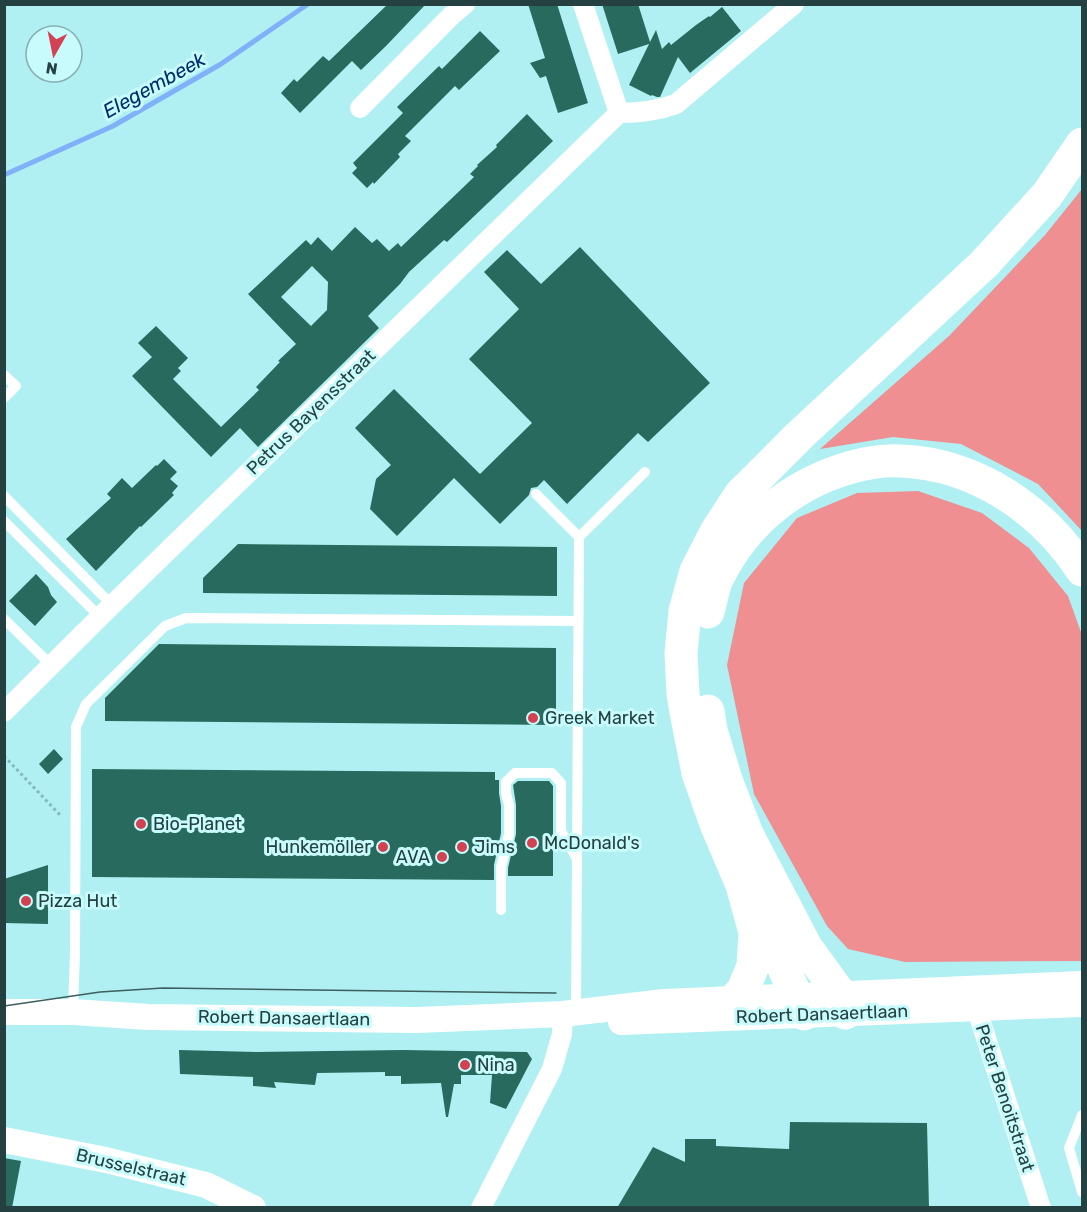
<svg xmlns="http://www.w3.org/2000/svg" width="1087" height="1212" viewBox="0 0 1087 1212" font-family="Rubik,sans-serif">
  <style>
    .forest { fill: #ef8f92 }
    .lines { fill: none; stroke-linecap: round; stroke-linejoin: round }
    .stream { stroke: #80b0f7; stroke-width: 5 }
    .building { fill: #296a5e; fill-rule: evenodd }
    .path { stroke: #85babb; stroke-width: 3; stroke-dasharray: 3 3; stroke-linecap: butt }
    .service { stroke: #fff; stroke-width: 10 }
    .minor { stroke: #fff; stroke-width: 20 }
    .tertiary { stroke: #fff; stroke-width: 26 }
    .motorway { stroke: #fff; stroke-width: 33 }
    .tram { stroke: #3d5f5f; stroke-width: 1.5 }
    .poi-dot { fill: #d24253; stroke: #c8fbfc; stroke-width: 2 }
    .labels { text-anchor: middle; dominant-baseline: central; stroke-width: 6; stroke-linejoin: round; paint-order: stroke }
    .street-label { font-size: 18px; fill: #254040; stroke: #c8fbfc }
    .poi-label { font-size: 18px; fill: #254040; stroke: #c8fbfc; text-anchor: start }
    .water-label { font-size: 20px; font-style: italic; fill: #012f6c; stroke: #c8fbfc }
  </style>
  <rect width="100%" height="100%" fill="#b0f0f2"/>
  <path class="forest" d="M1082,189V531L1038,484L961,444L893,437L820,449L949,336L1045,235Z
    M918,491L982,513L1029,548L1068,596L1082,635V961L905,962L848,949L827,926L754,794L727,665L744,583L797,518L857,493Z"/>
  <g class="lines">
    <path class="stream" d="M4,175L113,126L221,64L308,4"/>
  </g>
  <path class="building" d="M388,4H426L386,46L361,70L352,61L300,113L281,93L294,79L297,82L323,56L329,61Z
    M528,4H557L588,103L558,113L546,76L540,78L530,63L545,58Z
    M602,4H638L650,42L656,30L662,49L669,42L671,45L696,25L709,16L710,17L722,7L741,31L690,73L678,57L660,97H657L652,95L651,96L629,85L649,44L618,54Z
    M480,31L500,51L459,90L455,86L405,136L411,141L398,154L400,157L374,184L373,182L367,188L352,173L357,168L353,163L403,113L397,107L439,66L442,69Z
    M527,114L553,141L447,242L444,240L409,272L400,284L368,316L379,328L258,447L240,428L211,457L132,376L152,357L138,343L156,326L188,358L178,368L181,371L173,379L221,427L259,390L256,387L280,362L278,361L296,344L248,294L306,240L311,245L318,237L332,251L355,227L372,243L377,239L389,251L398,243L401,247L474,177L470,174L478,166L477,165L497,147L496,145ZM312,266L328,282L327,310L311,326L281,297Z
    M580,247L710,383L648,442L638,433L567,504L544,480L537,487L531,488L529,495L500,524L454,478L397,536L370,509L376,479L391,465L355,428L394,389L480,474L532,423L469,359L519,309L484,272L507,250L541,284Z
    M164,459L177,472L170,479L178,486L172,493L174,495L141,527L140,526L96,571L66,539L111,498L107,494L122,478L132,488L156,465L157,466Z
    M238,544L557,547V596L203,593V578Z
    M36,574L48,587L51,595L57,602L35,626L9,601Z
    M159,644L556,648V725L105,721V698Z
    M54,749L63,759L48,774L39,764Z
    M92,769L495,772V780H499V793L501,806V833L494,865V880L92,877Z
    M518,781H549L553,786V876H508V868L516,834V805L513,785Z
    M48,865V924L4,923V879Z
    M179,1050L256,1052L403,1050L527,1052L532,1059L506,1109L490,1103L492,1075H461V1084H454L448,1117H446L441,1083L401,1084V1076H385V1072L317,1073L315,1085L274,1082L276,1088L253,1086V1077L180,1074Z
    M790,1122L927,1123L929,1208H617L653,1147L685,1162V1139H716V1146L789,1149Z
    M4,1158L21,1161L12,1208H4Z"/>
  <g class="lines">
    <path class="path" d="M4,756L61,816"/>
    <path class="service" d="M4,375L16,386L4,398
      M536,494L579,537L645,472
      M4,496L112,605
      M4,521L100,617
      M4,619L52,666
      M501,910V867L509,834V805L506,793V782L515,773H552L561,783V831L577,859
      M73,1012L75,951L76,727L86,704L165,626L186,618L578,621
      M576,1013L579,536
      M1082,1115L1069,1148L1082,1192"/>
    <path class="minor" d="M583,4L619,113
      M360,108L452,15L465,4
      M4,712L112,605L619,113C639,113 657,111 676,104L794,4
      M974,995L976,1007L1041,1208
      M481,1208L552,1069L562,1034L563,1014"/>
    <path class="tertiary" d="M4,1012H73L148,1017L417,1020L563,1014L664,1002L1082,984
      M621,1022L1082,1004
      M4,1140L106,1160L206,1185L253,1208"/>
    <path class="motorway" d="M708,612C711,601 713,587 718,577C738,537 767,507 805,486C832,471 870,459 901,461C976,464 1042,509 1082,570
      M708,711L711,730L726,780L747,834L806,947L840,994L845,1013
      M758,909L804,1014
      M735,999L743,990L753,966L755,932L742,885L716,824L698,773L687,717L683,694L681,653L685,611L696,571L716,532L740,495L799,436L984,264L1047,195L1082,144"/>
    <path class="tram" d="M4,1006L100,992L163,988L556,993"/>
  </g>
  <g class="poi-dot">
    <circle cx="533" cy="718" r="6"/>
    <circle cx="141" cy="824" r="6"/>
    <circle cx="532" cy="843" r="6"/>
    <circle cx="383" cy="847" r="6"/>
    <circle cx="462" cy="847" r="6"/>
    <circle cx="442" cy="857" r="6"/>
    <circle cx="26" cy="901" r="6"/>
    <circle cx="465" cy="1065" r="6"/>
  </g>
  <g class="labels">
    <g class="street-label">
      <text transform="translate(311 412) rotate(-44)">Petrus Bayensstraat</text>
      <text transform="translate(822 1014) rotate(-2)">Robert Dansaertlaan</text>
      <text transform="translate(284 1018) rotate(1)">Robert Dansaertlaan</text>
      <text transform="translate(1005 1098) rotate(72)">Peter Benoitstraat</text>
      <text transform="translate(131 1167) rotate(13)">Brusselstraat</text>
    </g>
    <g class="poi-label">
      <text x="545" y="718">Greek Market</text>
      <text x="153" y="824">Bio-Planet</text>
      <text x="544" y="843">McDonald's</text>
      <text x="371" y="847" text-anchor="end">Hunkemöller</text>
      <text x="474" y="847">Jims</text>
      <text x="430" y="857" text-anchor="end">AVA</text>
      <text x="38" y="901">Pizza Hut</text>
      <text x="477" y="1065">Nina</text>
    </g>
    <g class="water-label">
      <text transform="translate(154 85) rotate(-29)">Elegembeek</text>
    </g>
  </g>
  <rect width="1087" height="1212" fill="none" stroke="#254040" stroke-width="12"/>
  <g transform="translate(54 54) rotate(189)"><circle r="28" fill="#c8fbfc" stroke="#87b0b1" stroke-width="1.5"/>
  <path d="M0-4.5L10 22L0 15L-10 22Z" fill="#d24253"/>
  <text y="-9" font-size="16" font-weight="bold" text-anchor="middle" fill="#254040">N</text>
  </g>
</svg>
